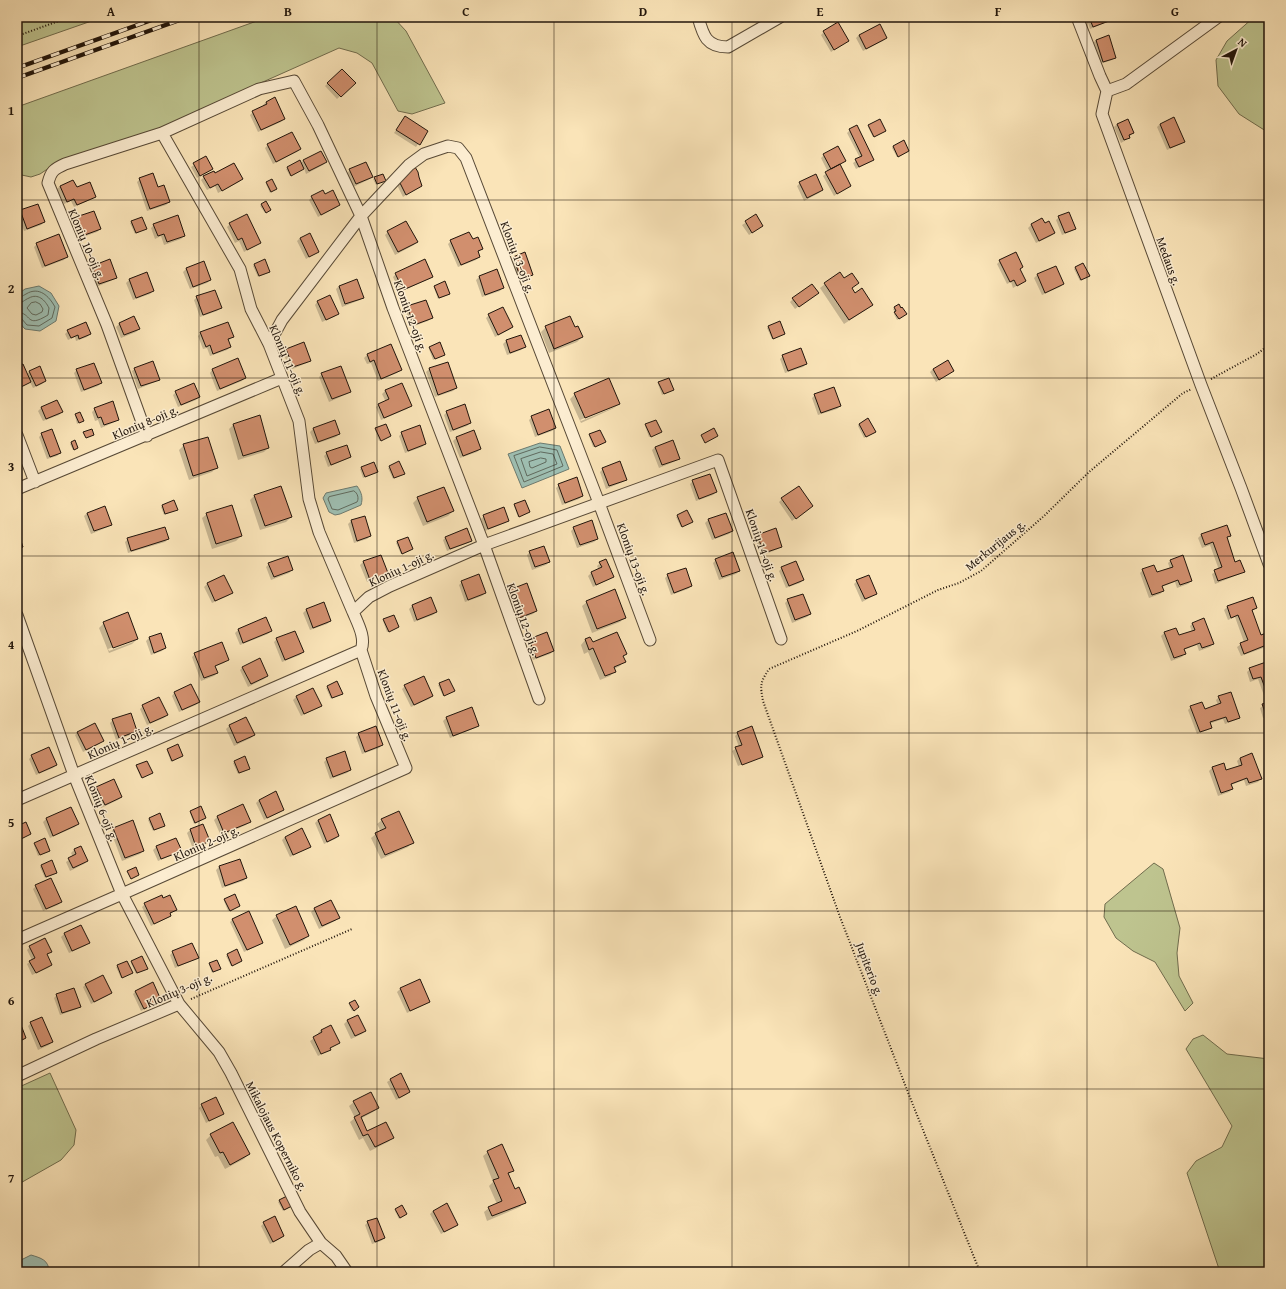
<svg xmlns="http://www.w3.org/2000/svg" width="1286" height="1289" viewBox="0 0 1286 1289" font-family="'Gentium Book Plus',serif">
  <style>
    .green { fill: #bec48f; stroke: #706c4d }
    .water { fill: #9ebeb1; stroke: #6c7a6f }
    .shadow { fill: #0003; fill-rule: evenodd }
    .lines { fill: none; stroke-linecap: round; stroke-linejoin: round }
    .shore { stroke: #606a5e; stroke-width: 1 }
    .building { fill: #d18f6e; stroke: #21150b }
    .street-casing { stroke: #574936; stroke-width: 13 }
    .path { stroke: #21150b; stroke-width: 2; stroke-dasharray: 1 2; stroke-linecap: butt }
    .street { stroke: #fcedd1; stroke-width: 11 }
    .rail-casing { stroke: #21150b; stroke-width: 4.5 }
    .rail { stroke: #fcedd1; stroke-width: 3; stroke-dasharray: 9; stroke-linecap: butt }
    .grid { fill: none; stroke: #21150b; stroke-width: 1; stroke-opacity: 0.55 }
    .labels { text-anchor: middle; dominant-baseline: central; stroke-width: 3; stroke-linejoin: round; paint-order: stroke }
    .street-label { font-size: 12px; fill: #21150b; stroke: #fcedd1 }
    .neatline { fill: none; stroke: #21150b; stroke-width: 1.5 }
    .grid-label { font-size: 13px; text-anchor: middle; font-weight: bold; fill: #21150b }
  </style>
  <rect width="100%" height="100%" fill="#fae4b8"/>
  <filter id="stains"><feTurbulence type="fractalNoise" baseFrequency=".005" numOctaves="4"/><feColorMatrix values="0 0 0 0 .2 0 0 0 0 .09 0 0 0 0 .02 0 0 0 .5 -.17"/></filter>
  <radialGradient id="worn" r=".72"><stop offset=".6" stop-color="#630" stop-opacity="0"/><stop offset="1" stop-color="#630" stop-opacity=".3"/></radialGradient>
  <path class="green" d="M17,17H103L17,47Z
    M268,17H393L406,31L445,103L412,114L398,111L372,63L357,53L339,48L180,119L161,129L58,162L40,174L31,177L17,174V107Z
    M1254,17H1269V133L1239,114L1218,86L1216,60L1227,41Z
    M1154,863L1163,869L1180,928L1177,953L1179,976L1193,1003L1185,1011L1155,962L1133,951L1116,938L1104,917L1105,904Z
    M1203,1035L1227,1054L1269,1059V1272H1220L1187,1173L1196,1161L1222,1147L1232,1126L1186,1049L1193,1039Z
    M50,1073L76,1130L74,1145L61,1160L17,1185V1088Z"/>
  <path class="water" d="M39,286L51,293L59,306L56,321L40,331L25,329L17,320V295L25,289Z
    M540,443L560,446L569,469L522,488L508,454Z
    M357,486C362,493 363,498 361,505L340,514L335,515L329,512L323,498L326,493Z
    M31,1255C41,1258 49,1260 49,1272H17V1262Z"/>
  <path class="shadow" d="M1086,17H1115L1112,20L1090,29Z
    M824,32L848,41L831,52L821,35Z
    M859,35L886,38L883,41L863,51L856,38Z
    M1108,36L1115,57L1112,60L1100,64L1093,43L1096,40Z
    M342,70L354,83L337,99L325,86Z
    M266,102L284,119L281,122L258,132L250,115L253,112L264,107L263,105Z
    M405,117L427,132L416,147L394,133Z
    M1174,119L1184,141L1181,144L1167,150L1157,127L1160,124Z
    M1117,124L1133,133L1126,140L1121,143L1114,127Z
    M869,126L883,132L873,137L868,127Z
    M850,130L873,159L870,162L856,169L853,163L860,158L847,133Z
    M268,145L300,149L297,152L273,164L265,148Z
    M893,146L907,152L897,157L892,148Z
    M824,155L845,161L839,165L850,185L834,196L823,176L828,172L821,158Z
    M205,158L211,169L197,178L191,167Z
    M304,160L326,162L323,165L306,174L304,168L290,176L286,169L300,164Z
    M350,170L371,177L368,180L353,187L347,173Z
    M409,170L421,185L403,197L396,183Z
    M215,175L242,179L239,182L218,193L215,186L207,190L201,180L204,177Z
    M375,178L384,181L376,185L373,179Z
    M140,179L157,189L169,202L166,205L147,211L137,182Z
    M267,183L275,190L270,193L266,184Z
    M800,183L822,190L819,193L804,201L797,186Z
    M60,186L76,189L95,196L92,199L74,207L71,201L64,204L57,189Z
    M324,195L339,205L336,208L318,217L309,200L312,197Z
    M266,202L269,211L265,213L260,206Z
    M37,205L44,222L41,225L24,231L17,214L20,211Z
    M93,212L100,229L97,232L80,238L73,221L76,218Z
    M756,216L762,226L749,235L742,225Z
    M1059,217L1074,228L1072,231L1062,235L1056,220Z
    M1042,220L1054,233L1051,236L1036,243L1028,228L1031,225Z
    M132,222L146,229L135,234L130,223Z
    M406,222L416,242L414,245L395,255L385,235L388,232Z
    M230,224L260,242L257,245L244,252L239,241L235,243L227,227Z
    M154,225L184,236L181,239L164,245L161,236L155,239L151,228Z
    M300,238L318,251L315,254L306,259L297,241Z
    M451,241H472L482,249L477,253L479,257L476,260L458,267L448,244Z
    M37,244L66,257L64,260L42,268L34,247Z
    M513,257L532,274L529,277L518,281L510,260Z
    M1000,261L1022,267L1020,270L1025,281L1013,288L1011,282L1007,284L997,264Z
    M203,263L210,280L207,283L190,289L183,272L186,269Z
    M254,265L268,273L258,277L253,266Z
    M93,267L116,278L113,280L96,287L90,270Z
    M1055,267L1063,284L1060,287L1042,295L1034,278L1037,275Z
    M1075,268L1089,276L1080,281L1074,269Z
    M496,271L502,288L500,291L482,297L476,280L479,277Z
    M146,274L153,291L150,294L133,300L126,283L129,280Z
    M396,274L431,276L429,279L400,292L393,277Z
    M844,279L855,294L872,305L867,309L844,324L820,288L825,284Z
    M356,280L363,297L360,300L342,307L336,289L339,286Z
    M435,287L448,295L438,299L434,288Z
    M814,295L795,309L790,302L793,299Z
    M197,297L220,308L217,311L200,317L194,300Z
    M317,302L337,314L334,317L322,322L315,305Z
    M898,306L905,315L897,320L894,314L895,313L893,309Z
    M408,307L431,318L428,321L411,327L405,310Z
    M489,315L512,327L509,330L495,337L486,318Z
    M134,318L139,329L136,332L121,338L116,327L119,324Z
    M546,327L582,337L577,342L549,353L541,332Z
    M768,327L782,335L772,339L767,328Z
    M68,331L90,334L87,337L76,341L75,337L68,340L65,334Z
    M201,333L233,337L228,341L230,347L227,350L210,356L207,348L203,349L198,336Z
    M520,336L524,347L521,350L507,355L503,344L506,341Z
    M430,348L444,355L433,360L429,349Z
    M286,349L310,360L307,363L290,370L283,352Z
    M367,355L400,370L397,373L378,381L371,363L367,364L364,358Z
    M783,356L806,364L803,367L785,373L780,359Z
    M447,363L456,388L453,391L435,397L426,372L429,369Z
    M17,367L27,374L30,371L45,381L42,384L33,388L30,382L17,387Z
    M135,369L158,379L155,382L138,389L132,371Z
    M933,369L953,371L936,382L930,372Z
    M77,370L101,383L98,386L81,392L74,373Z
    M212,370L245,378L242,381L217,391L210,373Z
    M322,374L350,391L347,394L329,402L319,377Z
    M659,383L673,390L662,395L658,384Z
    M385,391L410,406L407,409L381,420L376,407L379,404L386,402L382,394Z
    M176,392L199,397L196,400L178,407L173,395Z
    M575,394L619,403L614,408L581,423L570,399ZM615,405V407L581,421L580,420Z
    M815,395L840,406L837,409L818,415L812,398Z
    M57,402L62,412L59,415L43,421L38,411L41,408Z
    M95,409L118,419L115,422L101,428L98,420L95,421L92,412Z
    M447,412L470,423L467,426L450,432L444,415Z
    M76,415L83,421L77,424L75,416Z
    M532,417L555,428L552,431L535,437L529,420Z
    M334,421L339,434L336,437L315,444L310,432L313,429Z
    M234,424L268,448L264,452L238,460L229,429Z
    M859,424L873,433L864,438L858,426Z
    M646,425L659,433L649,437L645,426Z
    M376,429L390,436L379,441L375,430Z
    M402,433L425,444L422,447L405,453L399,436Z
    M42,434L60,453L57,456L47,459L39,437Z
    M590,435L603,443L593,447L589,436Z
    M456,438L480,449L477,452L460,458L453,441Z
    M71,443L77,448L76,449L73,450L70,444Z
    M184,445L217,467L212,472L189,480L179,450Z
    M655,447L679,458L676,461L659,468L652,450Z
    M327,453L350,457L347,459L328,467L324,456Z
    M399,463L402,475L393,479L388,468Z
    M362,468L377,472L363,478L360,469Z
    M603,469L626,480L623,482L606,489L600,472Z
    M693,481L716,492L713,495L696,501L690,484Z
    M559,485L582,496L579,499L562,505L556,488Z
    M255,495L291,517L286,522L260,530L250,500Z
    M418,498L453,511L448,516L423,526L413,503Z
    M782,499L812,506L792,521L779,502Z
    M515,505L529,512L518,517L514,506Z
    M162,506L176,510L164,515L161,507Z
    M687,511L692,522L681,527L676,517Z
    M87,513L111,524L108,527L91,534L84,516Z
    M207,514L241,536L236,541L212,549L202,518Z
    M484,516L508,520L505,523L485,531L481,519Z
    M364,517L370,536L367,539L354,543L348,524L351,521Z
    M708,520L732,531L729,534L712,540L705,523Z
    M574,528L597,539L594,542L577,548L571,531Z
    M758,535L781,546L778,549L761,556L755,538Z
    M1201,535H1230L1227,538L1235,564L1243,571L1240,574L1215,584L1212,574L1219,570L1210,545L1202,548L1198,538Z
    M446,537L471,540L468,543L447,551L443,540Z
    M128,539H168L165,542L128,553L125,542Z
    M397,542L411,550L401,554L396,543Z
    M530,552L549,562L546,565L532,570L527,555Z
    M380,556L387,573L384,576L367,582L360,565L363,562Z
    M716,560L739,571L736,574L719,580L713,563Z
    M1171,560L1191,581L1188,584L1177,588L1175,582L1161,587L1163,591L1160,594L1149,598L1140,573L1143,570L1156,573L1170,569L1168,563Z
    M600,563L613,576L610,579L593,587L588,576L591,573L599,570L597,566Z
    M269,564L292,570L289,573L271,580L266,567Z
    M782,568L803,580L800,583L786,588L779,571Z
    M668,575L691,586L688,589L671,595L665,578Z
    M224,576L231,593L228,596L212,603L204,587L207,584Z
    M857,581L876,594L873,596L862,602L854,584Z
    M462,582L485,593L482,596L465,602L459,585Z
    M510,591L536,611L533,614L516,620L507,594Z
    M1252,598L1256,608L1252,611L1261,636L1266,634L1269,644L1266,647L1241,656L1237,647L1244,642L1235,617L1228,620L1224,610L1227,607Z
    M431,599L436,612L433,615L414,622L409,609L412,606Z
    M788,600L810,614L807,617L792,623L785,603Z
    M587,602L625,617L620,622L592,633L582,606Z
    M306,610L330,621L327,624L310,630L303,613Z
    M266,619L271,631L268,634L240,645L235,633L238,630Z
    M384,620L397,628L387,632L383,621Z
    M104,623L137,639L132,644L109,653L99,628ZM133,640V642L109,651L108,649Z
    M1193,623L1213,644L1210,647L1199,651L1197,645L1183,650L1184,654L1182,657L1171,661L1161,636L1164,633L1178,636L1192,632L1190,626Z
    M160,634L165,648L162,651L151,655L146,641L149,638Z
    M590,638L592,643L625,654L623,657L624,661L620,666L614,669L615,671L610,676L600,680L588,652L584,654L581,645L585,640Z
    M277,639L303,652L300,655L282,662L274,642Z
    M530,640L553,651L550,654L533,660L527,643Z
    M195,654L227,660L224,663L214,667L217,673L214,676L201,681L192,657Z
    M1269,662V716L1263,718L1260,708L1267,704L1258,679L1250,682L1247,672L1250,669Z
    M243,667L267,676L264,679L248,687L240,670Z
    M449,680L452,692L443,696L438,685Z
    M337,683L340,695L331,699L326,688Z
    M405,686L432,696L429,699L411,707L402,689Z
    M174,693L199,702L196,705L179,712L172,696Z
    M296,697L321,706L318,708L301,716L293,700Z
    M1219,697L1239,717L1236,720L1225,724L1223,719L1209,724L1211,728L1208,730L1197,734L1188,710L1191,707L1204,710L1218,705L1216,700Z
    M143,706L167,715L164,718L147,725L140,709Z
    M246,718L254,735L251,738L234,746L226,729L229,726Z
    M446,718L478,726L475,728L450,738L443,721Z
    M113,720L136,731L133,734L116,740L110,723Z
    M78,732L102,741L99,744L83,752L75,735Z
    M738,733L762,756L760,759V757L738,766L732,751L739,747L735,736Z
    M359,734L382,745L379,748L362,754L356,737Z
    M168,749L182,756L171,762L167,751Z
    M32,756L56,765L53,768L36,775L29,759Z
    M1240,758L1260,779L1258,782L1246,786L1244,780L1231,785L1232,789L1229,792L1218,796L1209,771L1212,768L1223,764L1226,771L1239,767L1237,761Z
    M327,759L350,770L347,773L330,779L324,762Z
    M235,762L248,770L238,774L233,763Z
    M137,766L150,774L141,778L136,767Z
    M97,788L121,797L118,800L101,808L94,791Z
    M276,793L283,809L280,812L264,820L256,803L259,800Z
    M243,806L249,822L246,825L221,836L214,820L217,817Z
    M70,808L77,824L75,827L50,838L43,822L46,819Z
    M191,811L205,818L194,824L190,813Z
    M330,816L338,836L335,839L324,844L315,823L318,820Z
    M149,819L164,826L153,831L148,820Z
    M382,820L412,842L408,847L381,859L371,838L376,834L381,832L377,824Z
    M203,825L209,841L206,844L193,849L187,833L190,830Z
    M17,827L30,834L19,839L17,834Z
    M114,829L143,851L140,854L122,861L111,832Z
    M285,837L309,846L306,849L290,857L282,840Z
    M176,839L180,850L177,853L158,861L153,850L156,847Z
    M35,844L48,852L38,856L34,845Z
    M74,850L87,861L84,864L70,871L66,862L73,857L71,853Z
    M240,860L246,878L243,881L222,888L216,870L219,867Z
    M41,866L55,874L45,878L40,867Z
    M36,886L61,902L58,905L43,911L33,889Z
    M225,899L239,906L228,911L224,901Z
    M331,901L338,918L335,921L319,929L311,912L314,909Z
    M145,904L176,910L170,914L167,918L151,926L142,907Z
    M277,916L308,935L304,940L285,949L272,920Z
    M233,919L262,942L259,945L244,952L230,922Z
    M81,926L88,943L85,946L69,953L61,937L64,934Z
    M30,947L51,952L46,955L51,965L48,968L32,975L27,964L32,960L27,950Z
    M173,952L197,957L194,960L175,968L170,955Z
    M228,955L241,961L231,966L226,956Z
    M127,962L130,974L121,978L116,967Z
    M132,962L145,970L136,974L131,963Z
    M210,964L218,970L212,973L209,965Z
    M419,980L429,1001L426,1004L407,1013L397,992L400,989Z
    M86,984L110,993L107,996L91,1004L83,987Z
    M136,991L160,1000L157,1003L141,1011L133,994Z
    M57,995L80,1006L77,1009L60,1015L54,998Z
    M350,1004L357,1008L352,1011L349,1005Z
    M357,1016L365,1031L362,1034L351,1039L344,1024L347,1021Z
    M31,1023L52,1042L49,1045L38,1050L28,1026Z
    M321,1030L339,1042L329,1049L327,1052L318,1056L310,1041L319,1035L318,1033Z
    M400,1075L409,1092L406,1095L396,1100L387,1082L390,1080Z
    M354,1102L378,1108L373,1112L360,1119L367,1132L393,1138L388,1142L370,1151L363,1138L359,1140L350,1122L355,1118L349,1106Z
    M202,1105L223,1113L220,1116L206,1123L199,1108Z
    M211,1135L249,1154L244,1159L225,1169L218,1156L215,1157L206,1140Z
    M488,1152L512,1171L508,1175L514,1190L524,1202L520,1207L487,1221L484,1212L489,1208L497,1204L489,1186L493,1182L483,1156Z
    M286,1197L290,1207L283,1211L278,1202Z
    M396,1210L405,1215L399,1219L395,1211Z
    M433,1211L457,1225L441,1234L430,1214Z
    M368,1222L384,1238L381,1241L372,1244L365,1225Z
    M264,1223L283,1236L280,1239L270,1244L261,1226Z"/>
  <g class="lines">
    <path class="shore" d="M17,298C21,298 22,296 26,294C39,286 49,296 55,307L52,318L39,326L27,325L21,318L17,317
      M36,302L40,304L43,309L42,312L36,315L32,314L27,308L31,303Z
      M17,303C23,303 24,300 29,298C38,293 45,300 49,308L48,315C25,329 33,313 17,312
      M540,447L557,450L563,466L524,482L514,456Z
      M541,452L553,454L557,464L527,476L521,459Z
      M541,458L546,459V462L532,468L530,467L529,462Z
      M354,491C358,493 359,499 357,502L338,510L332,509L328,499L329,497Z"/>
  </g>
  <path class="building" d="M1089,17H1116L1117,18L1093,27Z
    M838,22L849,41L834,50L823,31Z
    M880,24L887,38L866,49L859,35Z
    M1109,35L1116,58L1103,62L1096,40Z
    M342,69L356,83L341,97L327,83Z
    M275,97L285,119L261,130L252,111L267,104L266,102Z
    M405,116L428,131L420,145L396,130Z
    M1174,117L1185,142L1170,148L1160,124Z
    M880,119L886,131L874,137L868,125Z
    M1128,119L1134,133L1129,135L1130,138L1124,140L1117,124Z
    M857,125L874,160L859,167L855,159L862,156L849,129Z
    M292,132L301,149L276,162L267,144Z
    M904,140L909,151L898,157L893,146Z
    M838,146L846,161L831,169L823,154Z
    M321,151L327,162L309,171L303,160Z
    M206,156L213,169L200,176L193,163Z
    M300,160L304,169L291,176L287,167Z
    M366,162L373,177L356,184L349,169Z
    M234,163L243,179L222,191L218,184L210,188L203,176L214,171L215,173Z
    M840,164L851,186L837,194L825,172Z
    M415,167L418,172L419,177L422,186L406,195L398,179Z
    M153,173L158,187L164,185L170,202L150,209L139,178Z
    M383,174L386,181L377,184L374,177Z
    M816,174L823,190L807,198L799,182Z
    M272,179L277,189L271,192L266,182Z
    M73,180L77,187L90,182L96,197L77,205L74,199L67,202L60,186Z
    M323,190L325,194L333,190L340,205L321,215L311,196Z
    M266,201L271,210L266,213L261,204Z
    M38,204L45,222L27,229L20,210Z
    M94,211L101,229L82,236L76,217Z
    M1069,212L1076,229L1065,233L1058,216Z
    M247,214L261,243L247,250L242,238L238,240L229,223Z
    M756,214L763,226L752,233L745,221Z
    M178,215L185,236L167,242L164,234L158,236L153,224Z
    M142,217L147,229L136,233L131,221Z
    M1042,218L1045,223L1049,221L1055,233L1039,241L1031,224Z
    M406,221L418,242L398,252L387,231Z
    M469,232L473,239L478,237L483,249L478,251L480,257L461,265L450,240Z
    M310,233L319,252L309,257L300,238Z
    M59,234L68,257L45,266L36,243Z
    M525,252L533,275L521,279L513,257Z
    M1016,252L1023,267L1020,269L1026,281L1017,286L1014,280L1010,282L999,260Z
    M110,259L117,278L99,284L92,266Z
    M265,259L270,272L259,276L254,264Z
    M425,259L433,277L403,290L395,273Z
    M204,261L211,280L193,287L186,268Z
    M1083,263L1090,276L1081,280L1075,267Z
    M1056,266L1064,284L1045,293L1037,274Z
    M497,269L504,288L485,295L479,276Z
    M147,272L154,291L136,298L129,279Z
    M840,272L844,278L852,273L859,283L852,288L855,293L862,288L873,305L849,320L824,283Z
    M357,279L364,298L345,304L339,286Z
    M445,281L450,294L439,298L434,286Z
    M812,284L819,293L799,307L792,298Z
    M215,290L222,308L203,315L196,296Z
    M330,295L339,314L326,320L317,301Z
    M426,300L433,318L414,325L407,306Z
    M899,304L901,308L902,307L907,314L899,319L894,312L896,311L894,307Z
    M503,307L513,327L498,335L488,314Z
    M134,316L140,329L124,335L119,323Z
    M570,316L575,327L578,326L583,337L554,349L545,326Z
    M780,321L785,334L773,339L768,326Z
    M86,322L91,334L79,339L78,335L71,338L67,330Z
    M228,322L234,337L228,339L231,347L213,354L210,345L206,347L200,332Z
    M521,335L526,347L510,353L506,340Z
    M304,342L311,361L293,367L286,349Z
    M440,342L445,355L435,359L429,347Z
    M391,344L402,370L381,379L374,360L370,362L367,354Z
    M801,348L807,364L788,371L782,355Z
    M238,358L246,378L220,389L212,369Z
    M948,360L954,371L939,380L933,369Z
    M153,361L160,380L141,386L134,368Z
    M448,362L457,388L438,395L429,368Z
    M94,363L102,383L84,390L76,369Z
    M23,364L31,382L21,387L19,382L17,383V366Z
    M40,366L46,381L36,386L29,371Z
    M341,366L351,392L332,399L321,373Z
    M609,378L620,404L585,418L574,393Z
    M669,378L674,390L664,394L658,382Z
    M194,383L200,397L181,405L175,391Z
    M402,383L412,406L384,418L378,404L389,399L385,390Z
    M834,387L841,406L821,413L814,394Z
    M57,400L63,412L46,419L41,407Z
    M113,401L119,420L104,425L101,417L98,418L94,408Z
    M465,404L471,423L453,430L446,411Z
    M549,409L556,428L538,435L531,416Z
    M80,412L84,421L79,423L75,414Z
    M260,415L269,448L243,456L233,424Z
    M868,418L876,432L866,437L859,424Z
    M335,420L340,434L318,442L313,428Z
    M656,420L662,432L651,437L645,424Z
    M386,424L391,436L381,441L375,428Z
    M420,425L426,444L408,451L401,432Z
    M714,428L718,436L705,443L701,435Z
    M52,429L61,453L50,457L41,433Z
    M92,429L94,435L86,438L83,432Z
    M474,430L481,449L463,456L456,437Z
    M600,430L606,442L595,447L589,434Z
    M208,437L218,468L193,476L183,444Z
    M75,440L78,448L74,450L71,442Z
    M673,440L680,459L662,465L655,447Z
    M347,445L351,457L331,465L326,452Z
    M399,461L405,474L394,478L389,466Z
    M620,461L627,480L609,486L602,468Z
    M374,462L378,472L365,477L361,467Z
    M710,474L717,492L699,499L692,480Z
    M577,477L583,496L565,503L558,484Z
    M281,486L292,517L265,526L254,495Z
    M799,486L813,506L796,519L781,498Z
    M444,487L454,511L427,522L417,497Z
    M174,500L178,510L165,514L162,505Z
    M525,500L530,512L519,517L514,504Z
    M232,505L242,536L216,544L206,513Z
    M105,506L112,525L94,531L87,513Z
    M504,507L509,521L488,529L483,515Z
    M687,510L693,522L682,527L677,515Z
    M726,513L733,531L715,538L708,519Z
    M365,516L371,536L357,541L351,520Z
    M592,520L598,539L580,545L573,527Z
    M1227,525L1231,536L1227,537L1235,562L1240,560L1245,572L1218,581L1214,570L1222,567L1213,542L1205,545L1201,534Z
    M165,527L169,539L131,551L127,538Z
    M467,528L472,541L450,549L445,537Z
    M776,528L782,547L764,553L757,535Z
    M408,537L413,549L402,554L397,541Z
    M20,538L23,547L17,549V539Z
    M544,546L550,562L535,567L529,551Z
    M733,552L740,571L722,577L715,559Z
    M381,555L388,573L370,580L363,561Z
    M1183,555L1192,581L1180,585L1178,580L1162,586L1164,591L1152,595L1142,569L1154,565L1157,572L1173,567L1170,560Z
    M288,556L293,570L274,577L268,563Z
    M606,559L614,577L596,585L591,572L602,567L599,562Z
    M796,561L804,580L789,586L781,567Z
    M686,568L692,586L674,593L667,574Z
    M479,574L486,593L468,600L461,581Z
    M224,575L233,593L215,601L207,583Z
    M869,575L877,594L865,599L856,580Z
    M527,583L537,611L519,618L509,590Z
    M615,589L626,618L597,629L586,601Z
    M803,594L811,614L795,620L787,599Z
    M431,597L437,612L417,620L412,605Z
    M1253,597L1257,608L1252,610L1261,635L1266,633L1269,644L1244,654L1240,643L1248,640L1238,615L1231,618L1227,606Z
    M324,602L331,621L313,628L306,609Z
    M128,612L138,639L113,648L103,622Z
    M394,615L399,627L389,632L383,619Z
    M266,617L272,631L243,643L238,629Z
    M1204,618L1214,644L1202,648L1200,643L1184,649L1186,654L1174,658L1164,632L1176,628L1179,635L1195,630L1192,623Z
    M295,631L304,652L285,660L276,638Z
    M547,632L554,651L536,658L529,639Z
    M617,632L627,654L623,656L626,662L614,667L616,672L605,676L593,648L589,650L585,639L590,637L593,642Z
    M161,633L166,648L154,653L149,637Z
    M222,642L229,660L215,666L218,673L204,678L194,653Z
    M260,658L268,676L251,684L242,667Z
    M1269,661V699L1261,677L1253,679L1249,668Z
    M424,676L433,696L414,705L404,685Z
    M449,679L455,691L444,696L439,683Z
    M337,681L343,694L332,698L327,686Z
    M191,684L200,702L182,710L174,692Z
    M313,688L322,706L304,714L296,696Z
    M1231,692L1240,718L1228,722L1226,717L1210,722L1212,728L1200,732L1190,706L1202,702L1205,709L1221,703L1218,696Z
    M159,697L168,715L150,723L142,705Z
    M1269,702V714L1266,715L1262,704Z
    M472,707L479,726L453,736L446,717Z
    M131,713L137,731L119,738L112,719Z
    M246,717L255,735L237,743L229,725Z
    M95,723L104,741L86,750L77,732Z
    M376,726L383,745L365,752L358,733Z
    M752,726L763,757L742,765L735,747L742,745L737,732Z
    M178,744L183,756L172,761L167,749Z
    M49,747L57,765L39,773L31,755Z
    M345,751L351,770L333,777L326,758Z
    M1252,753L1262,779L1249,783L1247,778L1231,784L1233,789L1221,793L1212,767L1224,763L1226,770L1242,765L1240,758Z
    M245,756L250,769L239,773L234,761Z
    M147,761L153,773L142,778L136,765Z
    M114,779L122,797L105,805L96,787Z
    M276,791L284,810L267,818L259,800Z
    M243,804L251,822L224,833L217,816Z
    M201,806L206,818L195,823L190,811Z
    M71,807L79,824L53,836L46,818Z
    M399,811L414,843L385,855L375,833L386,828L381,819Z
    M160,813L165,826L154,830L149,818Z
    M330,814L339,836L327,842L318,820Z
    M133,820L144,851L125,858L113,828Z
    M26,822L31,834L21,839L17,831V826Z
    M203,824L210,841L196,847L190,829Z
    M302,828L311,847L293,855L285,837Z
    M45,838L50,851L40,855L34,843Z
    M176,838L182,851L161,859L156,846Z
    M81,846L88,861L73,868L68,858L76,854L74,849Z
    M240,859L247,878L225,886L219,866Z
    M52,860L57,873L46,877L41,865Z
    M136,867L139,875L131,879L127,871Z
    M51,878L62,902L46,909L35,885Z
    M235,894L240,906L230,911L224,899Z
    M162,895L163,898L170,895L177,910L170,913L171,916L154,924L144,903Z
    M331,900L340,918L322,926L314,908Z
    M296,906L309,936L290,945L276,915Z
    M249,911L263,943L247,950L232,919Z
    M81,925L90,943L72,951L64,933Z
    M45,938L52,952L47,954L52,965L36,973L29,961L35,958L29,946Z
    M192,943L199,958L178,966L172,951Z
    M237,949L242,961L232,966L227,954Z
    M142,956L148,969L137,973L131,961Z
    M217,960L221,969L213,972L209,963Z
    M127,961L133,973L122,978L117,965Z
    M103,975L112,993L94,1002L85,984Z
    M420,979L430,1002L410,1011L400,988Z
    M153,982L161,1000L144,1009L135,991Z
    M74,988L81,1007L62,1013L56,994Z
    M355,1000L359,1007L354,1011L349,1003Z
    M358,1015L366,1031L355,1036L347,1020Z
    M42,1017L53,1042L41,1047L30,1022Z
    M21,1025L26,1038L18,1042L17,1039V1027Z
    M331,1025L340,1043L330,1048L331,1050L321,1054L313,1037L322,1032L321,1030Z
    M401,1073L410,1092L399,1098L390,1079Z
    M371,1092L379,1108L361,1117L367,1131L386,1122L394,1138L375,1147L368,1134L363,1136L354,1117L360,1114L353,1101Z
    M216,1097L224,1114L209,1121L201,1104Z
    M233,1122L250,1154L230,1165L223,1152L220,1153L210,1134Z
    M502,1144L514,1171L508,1173L515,1189L519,1187L526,1203L492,1216L488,1207L502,1201L493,1180L499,1178L487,1151Z
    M287,1196L292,1206L284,1210L279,1200Z
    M447,1203L458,1225L444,1232L433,1211Z
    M402,1205L407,1214L400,1218L395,1209Z
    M275,1216L284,1236L273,1242L263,1222Z
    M377,1218L385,1238L375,1242L367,1221Z"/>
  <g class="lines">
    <defs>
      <path id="street" d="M698,17C703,35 706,47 728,47L780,17
        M1077,17L1100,76L1107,91
        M1107,91L1102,114L1201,385L1241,488L1269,564
        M1107,91L1126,84L1218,17
        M162,133L240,269L251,309L269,344L299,421L309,499L319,532L353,612
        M269,344L282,320L361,216L409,165L424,154L448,146L458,148L466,158L599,503L650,640
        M17,435L35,482
        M147,436L107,325L48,183C51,171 54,169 65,164L162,133L259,89L294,81L318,125L361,216L393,308L484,545L539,699
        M17,489L282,378
        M17,615L74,775L122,894L179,1004L219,1052L231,1073L300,1212L321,1243L336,1256L347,1272
        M17,800L361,650C366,638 358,624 353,612L369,597L390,586L484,545L718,460L781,639
        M17,940L122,894L406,768L376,696L361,650
        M17,1076L96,1039L179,1004
        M284,1272L309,1250L321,1243"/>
    </defs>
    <use href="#street" class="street-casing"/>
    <path class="path" d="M17,36L70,17
      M1211,379L1257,354L1269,345
      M191,999L352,929
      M980,1272L909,1095L840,917L763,701C760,685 760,683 769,669L857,631L938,590L959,583L981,571L1044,516L1089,472L1183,393L1192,389"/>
    <use href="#street" class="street"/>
    <defs>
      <path id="rail" d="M17,68L160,17
        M17,78L188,17"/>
    </defs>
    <use href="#rail" class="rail-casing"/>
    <use href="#rail" class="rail"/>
  </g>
  <path class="grid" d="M199,17V1272M377,17V1272M554,17V1272M732,17V1272M909,17V1272M1087,17V1272M17,200H1269M17,378H1269M17,556H1269M17,733H1269M17,911H1269M17,1089H1269"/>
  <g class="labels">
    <g class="street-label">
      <text transform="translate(87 244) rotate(67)">Klonių 10-oji g.</text>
      <text transform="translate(518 257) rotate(69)">Klonių 13-oji g.</text>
      <text transform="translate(1169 261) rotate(70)">Medaus g.</text>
      <text transform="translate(411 316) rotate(70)">Klonių 12-oji g.</text>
      <text transform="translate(288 360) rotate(67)">Klonių 11-oji g.</text>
      <text transform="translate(145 422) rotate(-23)">Klonių 8-oji g.</text>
      <text transform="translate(762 545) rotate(71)">Klonių 14-oji g.</text>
      <text transform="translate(995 545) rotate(-39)">Merkurijaus g.</text>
      <text transform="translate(634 559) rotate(70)">Klonių 13-oji g.</text>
      <text transform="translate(401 568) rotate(-25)">Klonių 1-oji g.</text>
      <text transform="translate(524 619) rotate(70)">Klonių 12-oji g.</text>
      <text transform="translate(395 705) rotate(69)">Klonių 11-oji g.</text>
      <text transform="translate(120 741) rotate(-24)">Klonių 1-oji g.</text>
      <text transform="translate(102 808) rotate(68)">Klonių 6-oji g.</text>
      <text transform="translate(206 843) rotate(-24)">Klonių 2-oji g.</text>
      <text transform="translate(870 969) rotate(69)">Jupiterio g.</text>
      <text transform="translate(179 990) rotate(-23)">Klonių 3-oji g.</text>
      <text transform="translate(277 1136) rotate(63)">Mikalojaus Koperniko g.</text>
    </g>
  </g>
  <rect width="1286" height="1289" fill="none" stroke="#fae4b8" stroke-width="44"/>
  <g transform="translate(1236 50) rotate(41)" stroke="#fcedd1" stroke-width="3" paint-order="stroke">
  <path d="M0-3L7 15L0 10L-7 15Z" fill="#21150b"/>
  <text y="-6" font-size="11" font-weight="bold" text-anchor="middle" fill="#21150b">N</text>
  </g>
  <rect x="22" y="22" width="1242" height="1245" class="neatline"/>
  <g class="grid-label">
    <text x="111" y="16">A</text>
    <text x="288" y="16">B</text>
    <text x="466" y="16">C</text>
    <text x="643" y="16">D</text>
    <text x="820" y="16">E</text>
    <text x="998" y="16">F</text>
    <text x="1175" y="16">G</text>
    <text x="11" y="115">1</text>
    <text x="11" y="293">2</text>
    <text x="11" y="471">3</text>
    <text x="11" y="649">4</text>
    <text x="11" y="827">5</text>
    <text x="11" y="1005">6</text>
    <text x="11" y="1183">7</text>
  </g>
  <rect width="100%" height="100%" filter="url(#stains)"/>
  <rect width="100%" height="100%" fill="url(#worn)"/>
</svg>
